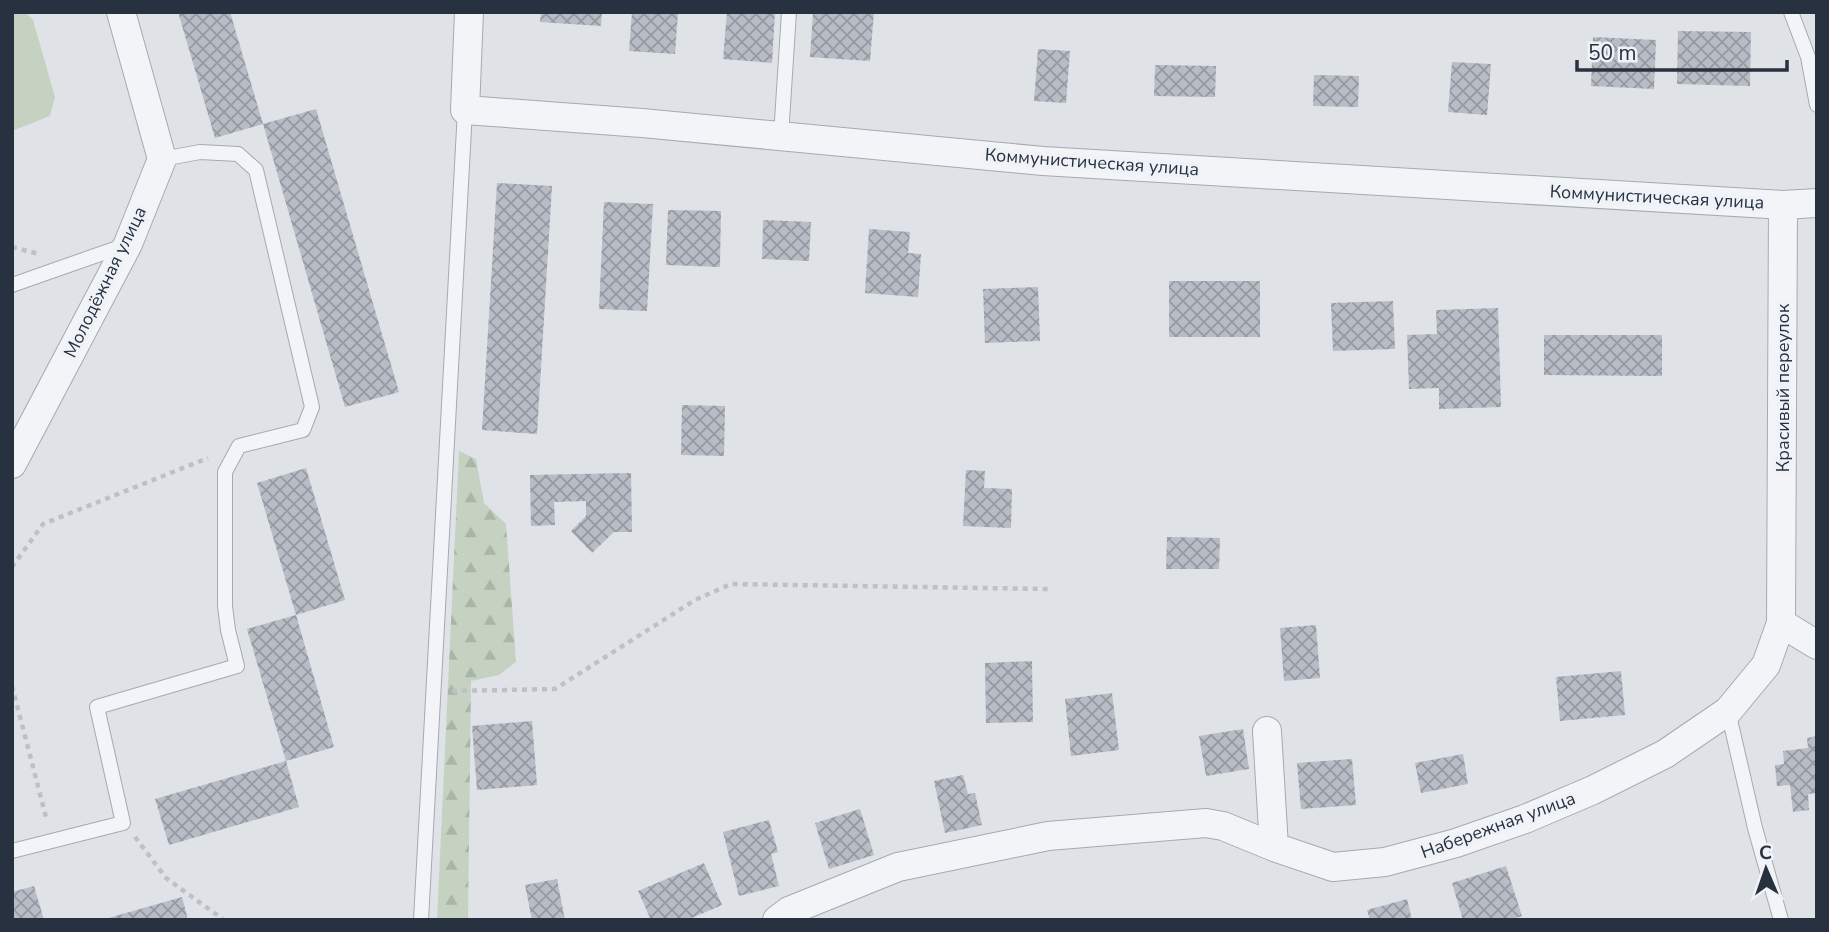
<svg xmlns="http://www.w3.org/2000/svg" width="1829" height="932" viewBox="0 0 1829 932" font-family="'Nunito Sans',sans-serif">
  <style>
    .forest { fill: url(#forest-firs) }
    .pitch { fill: #c5d2c1 }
    .building { fill: url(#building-cross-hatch) }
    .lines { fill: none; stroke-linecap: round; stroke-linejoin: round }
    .service-casing { stroke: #a4aab2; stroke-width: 16 }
    .minor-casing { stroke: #a4aab2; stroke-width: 30 }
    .path { stroke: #bdc1c7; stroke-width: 4.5; stroke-dasharray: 5 5; stroke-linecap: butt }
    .service { stroke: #f2f4f7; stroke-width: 14 }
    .minor { stroke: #f2f4f7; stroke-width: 28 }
    .labels { text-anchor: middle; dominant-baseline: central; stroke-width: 7; stroke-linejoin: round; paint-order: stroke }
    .street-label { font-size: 18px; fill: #283140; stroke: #eff2f6 }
  </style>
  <defs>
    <pattern id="forest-firs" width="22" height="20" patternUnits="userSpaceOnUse" patternTransform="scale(1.75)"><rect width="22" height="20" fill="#c5d2c1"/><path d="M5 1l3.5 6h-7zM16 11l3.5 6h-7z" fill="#a9b5a7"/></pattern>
    <pattern id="building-cross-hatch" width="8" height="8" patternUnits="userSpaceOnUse" patternTransform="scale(1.75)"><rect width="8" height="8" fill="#b7bcc5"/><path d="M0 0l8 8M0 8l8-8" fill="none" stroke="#9599a1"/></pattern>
  </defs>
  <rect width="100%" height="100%" fill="#dfe3e8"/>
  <path class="forest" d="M459,451L476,459L484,503L506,524L516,662L499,675L471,681L468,920H437Z"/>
  <path class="pitch" d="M12,12H25L33,20L55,97L50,116L12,131Z"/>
  <path class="building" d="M178,12H230L263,124L215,138Z
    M541,12H602L601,26L540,22Z
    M632,12H678L675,54L629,51Z
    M727,12H775L772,63L723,59Z
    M813,12H874L870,61L810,57Z
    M1678,31L1751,32L1750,86L1677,84Z
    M1593,37L1656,40L1654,89L1591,86Z
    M1038,49L1070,51L1066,103L1034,101Z
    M1452,62L1491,64L1487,115L1448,112Z
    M1155,65L1216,66L1215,97L1154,96Z
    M1314,75L1359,76L1358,107L1313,106Z
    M316,109L399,392L345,407L263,124Z
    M497,183L552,186L537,434L482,430Z
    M604,202L653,204L647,311L599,309Z
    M668,210L721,211L720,267L666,265Z
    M763,220L811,222L809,261L762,259Z
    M869,229L910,232L908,253L921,254L918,297L865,293Z
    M1169,281H1260V337H1169Z
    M1038,287L1040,341L985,343L983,289Z
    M1393,301L1395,349L1333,351L1331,303Z
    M1498,308L1501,407L1439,409V388L1409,389L1407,335L1437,334L1436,310Z
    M1544,335H1662V376L1544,375Z
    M682,405L725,406L724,456L681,455Z
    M306,468L345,600L296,615L257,483Z
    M966,470L985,471L984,488L1012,489L1011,528L963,526Z
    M631,473L632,532H614L592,553L571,531L586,516V501L554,502L555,525L531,526L530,475Z
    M1167,537L1220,538L1219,569H1166Z
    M296,615L334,747L286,761L247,629Z
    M1316,625L1320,678L1284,681L1280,628Z
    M1032,661L1033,722L986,723L985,663Z
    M1621,671L1625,715L1560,721L1556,677Z
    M1112,693L1119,750L1071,756L1065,699Z
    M532,721L537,785L477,790L472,726Z
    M1243,729L1249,769L1206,776L1199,736Z
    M1817,736V793L1808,794L1809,810L1793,812L1790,785L1777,786L1775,765L1784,764L1783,751L1808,748L1807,738Z
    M1463,754L1468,784L1421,793L1415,763Z
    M1352,759L1356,805L1301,809L1297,763Z
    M286,761L299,807L169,845L155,799Z
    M963,775L968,794L975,793L982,825L945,833L934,781Z
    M860,809L874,855L829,869L815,823Z
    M769,820L778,852L771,854L779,886L739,896L723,832Z
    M704,863L722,905L687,920H651L638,891Z
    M1506,866L1522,916L1510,920H1463L1452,883Z
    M557,879L565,920H532L525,885Z
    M34,886L44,920H12V892Z
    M182,897L188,920H105V919Z
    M1407,899L1412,920H1370L1367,910Z"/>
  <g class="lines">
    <defs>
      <path id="service" d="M1791,12L1808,57L1817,105
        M781,136L789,12
        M12,285L126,245
        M1728,711L1755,828L1781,920
        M12,851L123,823L97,707L237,666L228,630L225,606V472L239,446L303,430L312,407L256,170L238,154L200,152L162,159
        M421,920L465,110"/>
      <path id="minor" d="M469,12L465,110L642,123L1043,161L1783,205L1817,203
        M12,464L128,244L162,159L121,12
        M1781,623L1817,645
        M1267,731L1274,847
        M777,920L789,911L898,867L1048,836L1206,823L1223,826L1274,847L1333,867L1385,862L1456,843L1525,819L1593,790L1665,754L1728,711L1766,665L1781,623L1783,205"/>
    </defs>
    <use href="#service" class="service-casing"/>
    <use href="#minor" class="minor-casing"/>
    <path class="path" d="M12,247L39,254
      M12,567L43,524L208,458
      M12,686L47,821
      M452,691L555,689L695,600L731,584L1048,589
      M135,837L166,878L224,920"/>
    <use href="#service" class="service"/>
    <use href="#minor" class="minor"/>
  </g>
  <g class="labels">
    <g class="street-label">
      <text transform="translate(1092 162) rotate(4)">Коммунистическая улица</text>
      <text transform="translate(1657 197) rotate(3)">Коммунистическая улица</text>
      <text transform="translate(105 282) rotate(-64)">Молодёжная улица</text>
      <text transform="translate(1783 388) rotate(-90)">Красивый переулок</text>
      <text transform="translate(1498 825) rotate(-20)">Набережная улица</text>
    </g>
  </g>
  <rect width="1829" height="932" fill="none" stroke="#283140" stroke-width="28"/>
  <g transform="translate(1766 869) rotate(358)" stroke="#eff2f6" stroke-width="5" paint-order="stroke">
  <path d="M0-5L12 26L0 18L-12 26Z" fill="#283140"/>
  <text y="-10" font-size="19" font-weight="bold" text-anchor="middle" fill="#283140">С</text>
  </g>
  <path d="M1577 60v10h210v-10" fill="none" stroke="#283140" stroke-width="3.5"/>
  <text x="1588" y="60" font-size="21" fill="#283140" stroke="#eff2f6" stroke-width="5" paint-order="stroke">50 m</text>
</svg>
